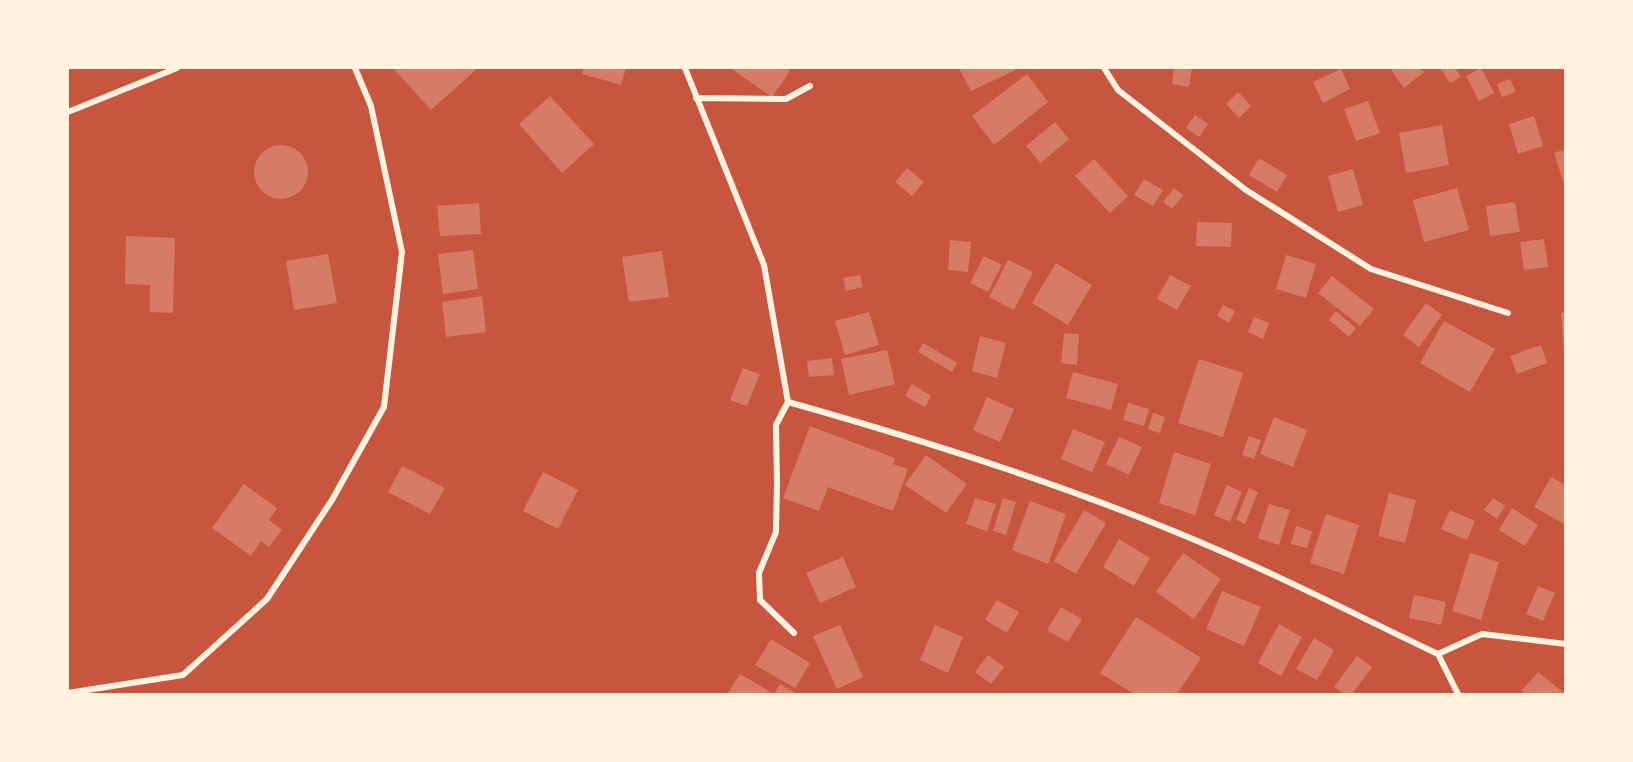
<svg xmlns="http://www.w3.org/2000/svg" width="1633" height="762" viewBox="0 0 1633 762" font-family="'Source Serif 4',serif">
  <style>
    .building { fill: #d67c66 }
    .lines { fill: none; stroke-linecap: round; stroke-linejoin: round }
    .minor { stroke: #fff3e0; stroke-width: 6 }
  </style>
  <rect width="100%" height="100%" fill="#c8553d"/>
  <path class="building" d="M396,68H478L431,110L394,69Z
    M584,68H626L621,85L582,74Z
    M730,68H785L790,71L772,97Z
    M959,68H1020L971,91Z
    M1174,68H1192L1189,87L1172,84Z
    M1395,68H1420L1424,72L1404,88L1391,70Z
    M1440,68H1455L1461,77L1450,83Z
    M1481,68L1494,93L1479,101L1466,76Z
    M1341,69L1350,89L1323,103L1313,82Z
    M1027,74L1048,102L994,145L972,116Z
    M1510,79L1516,92L1502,97L1497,84Z
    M1238,92L1251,106L1239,118L1226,104Z
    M550,96L594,144L562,173L519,124Z
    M1368,101L1380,133L1356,141L1344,109Z
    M1195,115L1208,124L1199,137L1186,128Z
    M1534,116L1543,146L1518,154L1509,124Z
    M1055,122L1069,139L1041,163L1026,146Z
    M1442,125L1449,165L1406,173L1399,133Z
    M254 172a27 27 0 1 1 54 0a27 27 0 1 1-54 0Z
    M1566,149V187H1565L1554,153Z
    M1259,158L1287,175L1277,192L1249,175Z
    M1094,159L1128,196L1110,213L1075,176Z
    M907,168L924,182L912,196L895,182Z
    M1353,169L1363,205L1338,212L1328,176Z
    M1144,179L1163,190L1153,206L1134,195Z
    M1174,188L1183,195L1172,209L1163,202Z
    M1457,188L1469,230L1424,242L1413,200Z
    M1515,202L1520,232L1490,236L1486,206Z
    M479,203L481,234L440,236L437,206Z
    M1197,222L1232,223L1231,247L1196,246Z
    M126,236L175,238L173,313L150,312V285L125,284Z
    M1544,239L1548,267L1524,270L1520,242Z
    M950,240L971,242L968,272L948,270Z
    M473,250L478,289L443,294L438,254Z
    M662,251L669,297L629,302L622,257Z
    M328,254L337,303L294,310L286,261Z
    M1286,255L1316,264L1306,298L1276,289Z
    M984,256L1002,265L988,292L970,283Z
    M1008,260L1033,272L1014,310L989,297Z
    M1056,263L1092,285L1068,325L1032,303Z
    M860,275L863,287L846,291L843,278Z
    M1170,275L1191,286L1177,310L1157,299Z
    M1332,276L1374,309L1360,326L1318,293Z
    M482,296L486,332L446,337L442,302Z
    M1426,303L1442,315L1419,347L1403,335Z
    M1223,305L1235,311L1229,323L1217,316Z
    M1336,311L1356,328L1349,337L1329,320Z
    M869,312L879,345L845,355L835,321Z
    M1566,312V353H1564L1561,313Z
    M1254,317L1269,323L1263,339L1248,332Z
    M1444,321L1495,349L1470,392L1420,363Z
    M1064,333L1079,334L1077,365L1061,363Z
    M980,336L1006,343L997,378L972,371Z
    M923,343L957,363L952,372L918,352Z
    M1541,345L1547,363L1517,374L1510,356Z
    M887,350L895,384L849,395L841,359Z
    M832,358L834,375L809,377L807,361Z
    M1199,359L1243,373L1223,437L1178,423Z
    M743,368L760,374L747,406L730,400Z
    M1073,372L1118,384L1111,410L1066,398Z
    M912,384L931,396L925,407L905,396Z
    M987,397L1014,409L1000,442L973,430Z
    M1128,403L1149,409L1144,426L1123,420Z
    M1153,413L1165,417L1160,433L1148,429Z
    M1274,417L1307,430L1293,467L1260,454Z
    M810,426L895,458L893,464L908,469L893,511L828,487L819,511L783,498Z
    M1073,429L1105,442L1092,472L1061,459Z
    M1249,436L1261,440L1254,459L1242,455Z
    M1119,437L1142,447L1129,475L1106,464Z
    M1174,452L1211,464L1195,515L1159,503Z
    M926,455L967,484L946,513L905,485Z
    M402,466L445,488L430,514L388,492Z
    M543,472L578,490L558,529L523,511Z
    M1551,477L1566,485V525L1534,507Z
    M244,484L277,508L269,520L282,530L269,547L261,541L251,556L212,528Z
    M1227,485L1242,492L1230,522L1214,515Z
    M1249,488L1258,492L1245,524L1236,520Z
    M1389,493L1416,500L1405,543L1378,536Z
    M975,498L996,504L987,531L966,524Z
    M1003,498L1016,502L1006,535L993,531Z
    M1493,498L1505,506L1497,519L1484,510Z
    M1030,501L1066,514L1048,564L1012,550Z
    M1269,504L1290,510L1279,545L1258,538Z
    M1512,508L1538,525L1525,546L1499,530Z
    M1084,510L1106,523L1076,574L1054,561Z
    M1450,510L1475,521L1467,540L1441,529Z
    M1326,514L1359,525L1344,574L1310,563Z
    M1296,526L1312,531L1307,548L1291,544Z
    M1119,539L1150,558L1134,586L1103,567Z
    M1183,553L1221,579L1194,619L1156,592Z
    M1470,553L1499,562L1481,620L1452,611Z
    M843,557L856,587L820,603L806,573Z
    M1538,586L1555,593L1543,621L1526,614Z
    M1222,591L1261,607L1244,646L1206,629Z
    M1414,595L1446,602L1441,625L1409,618Z
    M997,600L1019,612L1007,633L985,620Z
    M1061,607L1082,619L1068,642L1047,630Z
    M1136,617L1201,658L1177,694H1134L1100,673Z
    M1279,624L1302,637L1281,676L1258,663Z
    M840,625L863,677L837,689L813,636Z
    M935,625L963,637L948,673L920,660Z
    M1314,638L1334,650L1317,680L1296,669Z
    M771,639L810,663L795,688L755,665Z
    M988,655L1004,667L991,684L975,672Z
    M1357,656L1372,667L1352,694H1345L1334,687Z
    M1538,672L1563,692L1561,694H1525L1521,691Z
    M740,674L774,694H731L728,693Z
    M780,684L797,694H774Z"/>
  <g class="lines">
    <path class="minor" d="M685,68L764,265L788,402C933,443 1078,489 1216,549C1291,581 1364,619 1438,654L1482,634L1566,644
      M1104,68L1118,90L1246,190L1371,269L1508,313
      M696,98L786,99L810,86
      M68,112L177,68
      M788,402L776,425L777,483L776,532L759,573L760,600L794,633
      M1438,654L1458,694
      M68,693L183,675L267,599L332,500L384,407L402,252L371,106L355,68"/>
  </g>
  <rect width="1633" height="762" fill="none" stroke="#fff3e0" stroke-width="138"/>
</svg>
